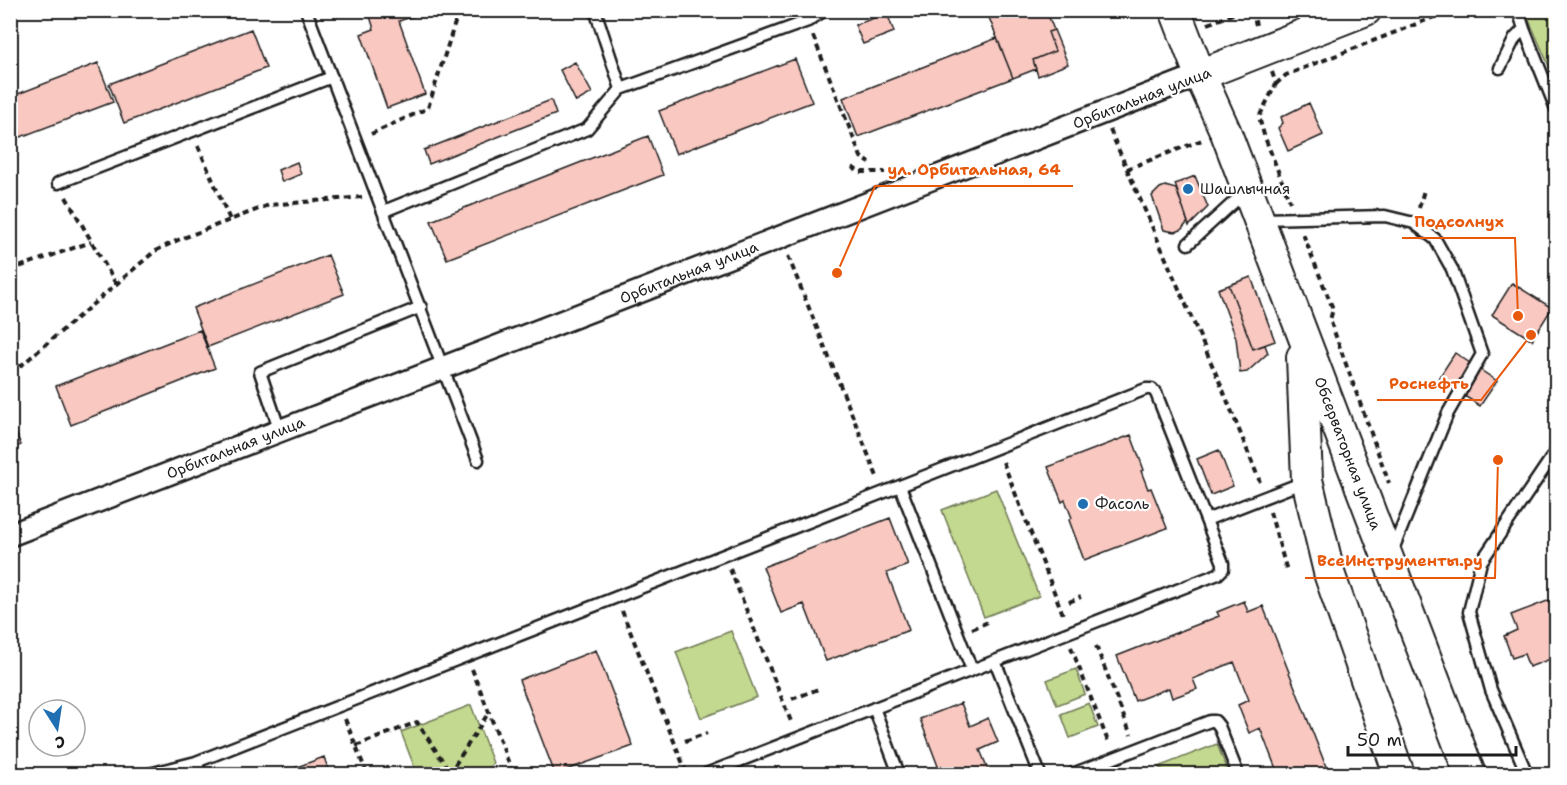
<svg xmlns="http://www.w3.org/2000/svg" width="1567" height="785" viewBox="0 0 1567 785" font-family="'Shantell Sans',sans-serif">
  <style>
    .green { fill: #c3d98f; stroke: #707a56; stroke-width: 1.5 }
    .building { fill: #f8c8c1; stroke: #1c1c1c; stroke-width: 1.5 }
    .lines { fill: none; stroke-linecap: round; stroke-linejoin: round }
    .service-casing { stroke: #1c1c1c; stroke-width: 15 }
    .minor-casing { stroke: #1c1c1c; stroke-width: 26 }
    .secondary-casing { stroke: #1c1c1c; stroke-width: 34 }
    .path { stroke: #1c1c1c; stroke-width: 4; stroke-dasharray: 6 4.5; stroke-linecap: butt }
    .service { stroke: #fff; stroke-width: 10 }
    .minor { stroke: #fff; stroke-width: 21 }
    .secondary { stroke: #fff; stroke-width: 30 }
    .poi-dot { fill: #1f6fb2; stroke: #fff; stroke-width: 2 }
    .labels { text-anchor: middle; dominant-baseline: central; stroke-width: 4.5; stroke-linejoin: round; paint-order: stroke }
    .street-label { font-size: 15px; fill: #1c1c1c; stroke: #fff }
    .poi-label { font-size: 15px; fill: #1c1c1c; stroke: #fff; text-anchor: start }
    .leader { fill: none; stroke: #e8590c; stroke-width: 2 }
    .callout-dot { fill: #e8590c; stroke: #fff; stroke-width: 2 }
    .callout-label { font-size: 16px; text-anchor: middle; font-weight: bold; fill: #e8590c; stroke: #fff; stroke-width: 4.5; stroke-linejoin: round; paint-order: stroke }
  </style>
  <rect width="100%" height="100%" fill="#fff"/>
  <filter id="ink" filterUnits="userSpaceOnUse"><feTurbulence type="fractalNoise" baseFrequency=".0167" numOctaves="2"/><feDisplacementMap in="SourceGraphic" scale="12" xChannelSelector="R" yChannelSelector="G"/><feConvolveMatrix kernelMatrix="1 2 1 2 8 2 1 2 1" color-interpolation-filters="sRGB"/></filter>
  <g filter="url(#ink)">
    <path class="green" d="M1525,11H1556V82Z
      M996,489L1039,596L984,617L942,510Z
      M731,631L757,697L701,718L676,652Z
      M1076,669L1085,694L1057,705L1047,680Z
      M1089,703L1098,727L1070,738L1061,714Z
      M471,705L493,763L483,774H417L401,732Z
      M1217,744L1229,774H1171L1158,767Z"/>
    <path class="building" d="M368,10H412L414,16L399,21L425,94L387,108L361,34L374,29Z
      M986,10H1046L1054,30L1048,32L1055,51L1033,60L1036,69L1013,78Z
      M887,13L894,32L863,44L855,25Z
      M251,29L266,68L124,123L109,84Z
      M1054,30L1068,64L1038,76L1033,60L1055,51L1048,32Z
      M997,38L1013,78L858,137L843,98Z
      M795,59L812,102L676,154L659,111Z
      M575,62L592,93L576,102L560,70Z
      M98,63L113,102L10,141V97Z
      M551,100L556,114L429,164L424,150Z
      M1309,103L1323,135L1288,151L1278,128L1283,123L1281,117Z
      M648,136L663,175L447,259L431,221Z
      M297,162L301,174L282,182L278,170Z
      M1195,176L1208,207L1189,226L1175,184Z
      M1165,186L1176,189L1188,222L1181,230L1175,232L1164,230L1152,196L1160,188Z
      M328,255L344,294L208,347L193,308Z
      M1251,277L1275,341L1253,349L1229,285Z
      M1512,283L1552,308L1532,340L1492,315Z
      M1229,285L1253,349L1265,345L1268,353L1247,372L1240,373L1236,338L1218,289Z
      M200,330L215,368L71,425L56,386Z
      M1455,353L1497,381L1480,406L1438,379Z
      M10,418L21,445L10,449Z
      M1131,435L1144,470L1141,471L1148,489L1151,488L1167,528L1084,560L1069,520L1072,518L1065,500L1062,502L1048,467Z
      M1219,450L1233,486L1211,495L1197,459Z
      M890,518L908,565L887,573L909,630L826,661L804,604L781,613L763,567Z
      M1550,600L1556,616V657L1529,667L1524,654L1512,658L1504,636L1517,630L1511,615Z
      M1244,601L1248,612L1263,606L1329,774H1278L1260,728L1249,733L1238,705L1249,700L1234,662L1193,679L1197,689L1172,698L1169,688L1135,701L1117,656L1219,616L1217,612Z
      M596,650L633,746L555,774L519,680Z
      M961,703L970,726L988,718L998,742L980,750L990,774H941L920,719Z
      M324,757L330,774H278Z"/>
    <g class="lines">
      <defs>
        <path id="service" d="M306,10L478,460
          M595,10L621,89
          M1524,29L1556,109
          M1500,68L1515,38L1524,29L1518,10
          M58,183L332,77
          M384,211L587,129L621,89L808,21L825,10
          M1260,219L1385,216L1414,223L1435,239L1452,269L1482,354L1448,413L1392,552
          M1188,244L1245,192
          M280,431L260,372L421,307
          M972,670L900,486L1146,389H1152L1156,393L1206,520
          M874,708L899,774
          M196,762L201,774
          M1104,762L1210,721H1215L1219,726L1238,774
          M149,774L196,762L900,486
          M706,774L995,661
          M1040,774L995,661L1218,574L1223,569V563L1206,520L1304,482
          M1072,774L1104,762L1109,774
          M1527,774L1491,690L1469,612L1481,562L1556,451"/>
        <g id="minor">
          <path id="s1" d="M10,535L1200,75"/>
        </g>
        <g id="secondary">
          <path id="s2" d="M1175,10L1200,75L1226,133L1470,774"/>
          <path d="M1200,75L1366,10"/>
          <path d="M1302,357L1307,480L1330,576L1399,774"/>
        </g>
      </defs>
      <use href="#service" class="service-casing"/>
      <use href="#minor" class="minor-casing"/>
      <use href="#secondary" class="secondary-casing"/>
      <path class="path" d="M1252,10L1256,25
        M10,11L12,10
        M1208,24L1243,10
        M813,36L861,157L870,163
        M1272,72L1276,84L1259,117L1264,135L1290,202
        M1276,84L1286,75L1452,10
        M1110,130L1223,390L1260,482
        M371,134L428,108L459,10
        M198,146L230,220
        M852,167L859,172H885
        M1127,169L1202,140
        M66,197L116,284
        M1419,208L1424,190
        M1303,234L1333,309L1330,320L1389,483
        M788,256L878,479
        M10,270L91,242
        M10,371L23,364L155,251L178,240L269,205L362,197
        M1003,462L1064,617
        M1270,512L1287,571
        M730,569L792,724
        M1069,602L1081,597
        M622,611L687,774
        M972,629L988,622
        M1096,646L1131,735
        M1071,647L1109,744
        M472,669L513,774
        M792,699L821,688
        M345,719L367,774
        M685,741L707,733
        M356,746L417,722L450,772
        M449,774L489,712"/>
      <use href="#service" class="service"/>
      <use href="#minor" class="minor"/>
      <use href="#secondary" class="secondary"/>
    </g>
  </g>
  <g class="poi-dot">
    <circle cx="1188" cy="189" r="6"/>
    <circle cx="1083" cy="504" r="6"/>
  </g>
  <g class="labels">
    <g class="street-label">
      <text transform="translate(1142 98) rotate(-21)">Орбитальная улица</text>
      <text stroke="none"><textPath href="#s1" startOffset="728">Орбитальная улица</textPath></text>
      <text stroke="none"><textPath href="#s1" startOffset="242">Орбитальная улица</textPath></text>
      <text stroke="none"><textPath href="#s2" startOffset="476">Обсерваторная улица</textPath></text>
    </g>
    <g class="poi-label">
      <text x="1200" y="189">Шашлычная</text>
      <text x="1095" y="504">Фасоль</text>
    </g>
  </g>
  <path class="leader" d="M837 273L875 186H1073M1518 316L1515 238H1402M1531 335L1481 400H1377M1498 460L1495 578H1305"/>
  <g class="callout-dot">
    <circle cx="837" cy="273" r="6"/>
    <circle cx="1518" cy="316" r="6"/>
    <circle cx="1531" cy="335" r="6"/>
    <circle cx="1498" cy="460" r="6"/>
  </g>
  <g class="callout-label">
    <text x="974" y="175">ул. Орбитальная, 64</text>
    <text x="1459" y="227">Подсолнух</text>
    <text x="1429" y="389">Роснефть</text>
    <text x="1400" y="566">ВсеИнструменты.ру</text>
  </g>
  <rect width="1567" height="785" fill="none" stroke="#fff" stroke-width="36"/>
  <rect x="18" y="18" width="1531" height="749" fill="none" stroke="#1c1c1c" stroke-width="2" filter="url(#ink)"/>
  <g transform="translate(57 728) rotate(168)"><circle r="28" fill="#ffffff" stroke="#a4a4a4" stroke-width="1.5"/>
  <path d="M0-4.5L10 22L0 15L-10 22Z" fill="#1f6fb2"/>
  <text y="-9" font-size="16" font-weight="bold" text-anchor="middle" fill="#1c1c1c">С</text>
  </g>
  <path d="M1348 746v9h168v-9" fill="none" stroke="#1c1c1c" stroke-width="3"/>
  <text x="1357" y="746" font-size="18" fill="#1c1c1c" stroke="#ffffff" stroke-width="4.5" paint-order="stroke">50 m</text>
</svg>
